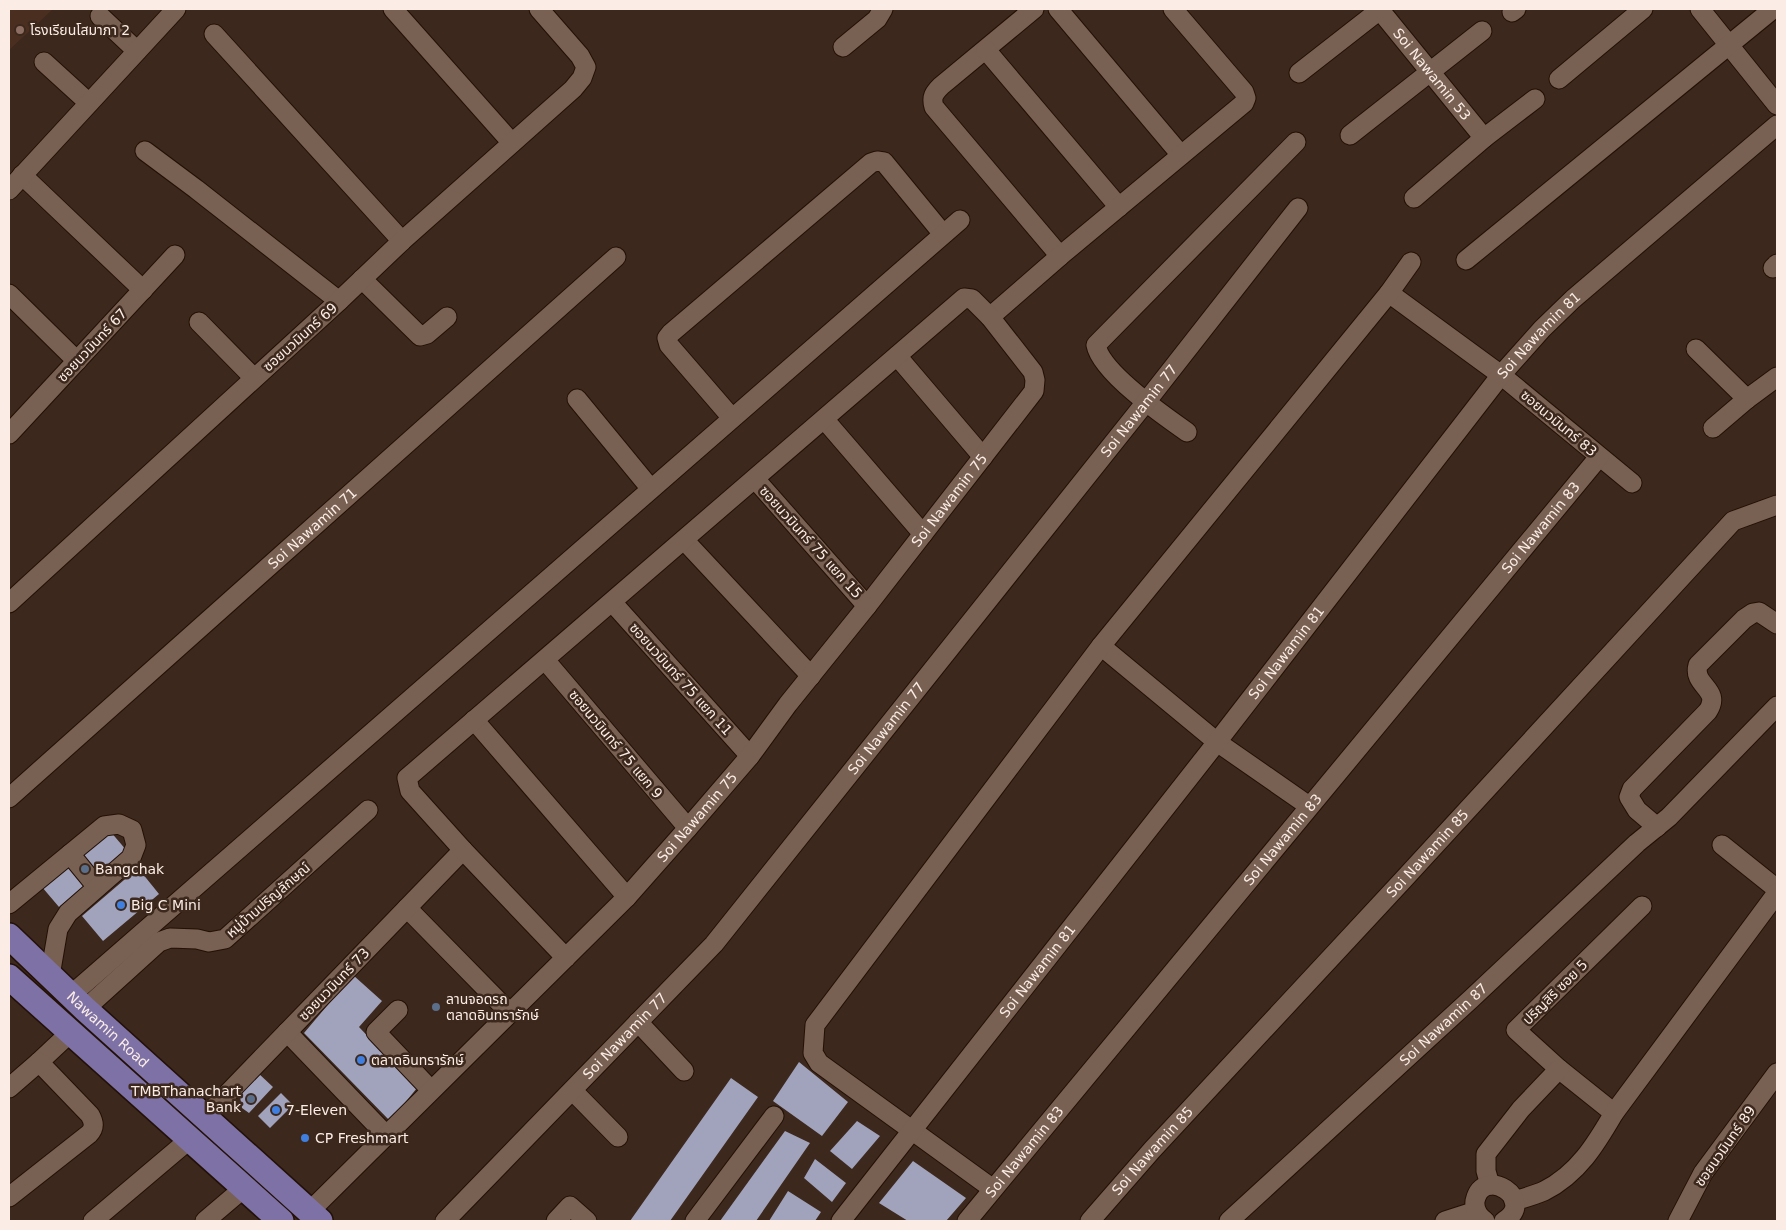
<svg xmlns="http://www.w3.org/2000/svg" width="1786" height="1230" viewBox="0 0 1786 1230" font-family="'DejaVu Sans','Noto Sans Thai',sans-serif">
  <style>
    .built { fill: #4a2f20 }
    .building { fill: #a1a2bc }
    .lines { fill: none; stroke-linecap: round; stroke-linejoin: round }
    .minor-casing { stroke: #231006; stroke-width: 21 }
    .major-casing { stroke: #231006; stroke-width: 28 }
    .minor { stroke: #786053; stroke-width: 19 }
    .major { stroke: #7d71a5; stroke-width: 25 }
    .education-dot { fill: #8d6e63; stroke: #3c281c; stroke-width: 2 }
    .service-dot { fill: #5c6f8a; stroke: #3c281c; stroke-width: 2 }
    .shop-dot { fill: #3f7fe0; stroke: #3c281c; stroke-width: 2 }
    .labels { text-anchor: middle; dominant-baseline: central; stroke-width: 5; stroke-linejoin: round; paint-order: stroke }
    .poi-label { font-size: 14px; fill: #fbede5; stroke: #3c281c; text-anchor: start }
    .street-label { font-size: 14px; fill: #fbede5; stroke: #3c281c }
  </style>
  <rect width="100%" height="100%" fill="#3c281c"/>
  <path class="built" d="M9,9H53L9,50Z"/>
  <path class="building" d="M110,831L127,851L59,907L42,887Z
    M138,868L159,894L103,941L82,916Z
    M353,975L382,1001L359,1027L417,1088L390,1121L304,1033Z
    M799,1062L848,1102L822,1136L773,1101Z
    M257,1072L273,1087L249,1113L242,1108L239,1091Z
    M731,1078L758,1097L670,1221H630Z
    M281,1093L293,1105L270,1128L258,1116Z
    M857,1121L880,1136L852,1169L830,1151Z
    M785,1131L810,1143L756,1221H720Z
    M815,1159L846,1183L832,1202L804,1178Z
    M913,1161L966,1198L946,1221H908L879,1203Z
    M788,1191L821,1212L815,1221H769Z"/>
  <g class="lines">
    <defs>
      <g id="minor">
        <path d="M393,9L512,143"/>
        <path d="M1034,9L941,86C934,93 931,97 934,107L1060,256"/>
        <path d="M1058,9L1181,155"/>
        <path id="s1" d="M1379,9L1484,138"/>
        <path d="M1700,9L1777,105"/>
        <path d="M1512,12L1516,9"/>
        <path d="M100,16L137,51"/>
        <path d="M214,34L402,241"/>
        <path d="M843,47L877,19L883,9"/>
        <path d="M986,50L1119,207"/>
        <path d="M44,62L89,103"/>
        <path d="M1299,73L1381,9"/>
        <path d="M1559,79L1643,9"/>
        <path d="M1350,135L1482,31"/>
        <path d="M145,151L196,189L339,301"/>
        <path d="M22,175L143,290"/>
        <path d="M9,190L176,9"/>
        <path d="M1414,198L1484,138L1535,99"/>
        <path d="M1466,260L1773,9"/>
        <path d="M1773,268L1777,264"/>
        <path d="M362,279L420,336L427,334L447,317"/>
        <path d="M1389,293L1501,375L1632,483"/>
        <path d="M9,294L77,361"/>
        <path d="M990,317L1060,256L1244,103L1246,98L1244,92L1173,9"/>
        <path d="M199,322L254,378"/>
        <path d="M1696,349L1747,399L1777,377"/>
        <path d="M897,356L983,457"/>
        <path d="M577,399L651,489"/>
        <path d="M732,418L669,345L667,338L671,333L871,163L877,161L884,162L943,234"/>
        <path d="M824,419L923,534"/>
        <path d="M1713,428L1747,399"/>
        <path d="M1187,432C1164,416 1101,372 1096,345L1296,142"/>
        <path d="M9,434L175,255"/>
        <path d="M755,479L867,606"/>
        <path d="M684,540L811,676"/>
        <path d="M612,602L750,756"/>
        <path d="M9,603L339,301L402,241L573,89L582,78L586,67L580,56L539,9"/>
        <path d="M1101,646L1217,742L1309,806"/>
        <path d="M545,660L688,828"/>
        <path d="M474,720L627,897"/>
        <path id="s2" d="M9,798C212,619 413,437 616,257"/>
        <path d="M1657,827L1637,810L1629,797L1632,789L1708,711C1722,689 1692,686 1698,665L1744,619L1753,613L1759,612L1777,624"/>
        <path d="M1722,845L1777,889"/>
        <path d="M70,854L97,887"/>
        <path d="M9,904L104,826L119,824L132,830L136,845L131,858L68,913L58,929L50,976"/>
        <path d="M407,908L510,1013"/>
        <path d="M70,996L960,220"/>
        <path d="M85,1009L159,942L170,938L197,939L209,942L225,939L368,810"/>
        <path d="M398,1010L376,1032L431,1090"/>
        <path d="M638,1022L684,1071"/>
        <path d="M287,1032L387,1136"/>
        <path d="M39,1062L71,1032"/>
        <path d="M9,1088L39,1062L90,1115C94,1122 95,1128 89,1134L9,1197"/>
        <path d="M573,1091L618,1137"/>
        <path d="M1614,1113L1559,1069L1516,1030L1642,906"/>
        <path d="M205,1117L463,850"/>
        <path d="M1490,1185L1486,1171V1154L1521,1109L1559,1069"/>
        <path d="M993,1189L819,1063L813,1053L815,1025L1101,646L1389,293L1411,262"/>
        <path d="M1514,1201C1524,1198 1535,1195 1544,1191C1578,1174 1596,1144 1614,1113L1777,893"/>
        <path id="s3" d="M309,1212L627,897L688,828L750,756L788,704L867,606L1034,391L1035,380L1033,372L990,317L972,299L964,298L407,778L410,791L463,850L566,958"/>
        <path d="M93,1221L190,1139"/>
        <path d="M205,1221L245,1187"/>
        <path id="s4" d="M445,1221L714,944L1146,402L1298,208"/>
        <path d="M556,1221L570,1206L587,1221"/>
        <path d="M695,1221L774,1116"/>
        <path id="s5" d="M841,1221L1217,742L1501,375L1542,329L1573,299L1777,125"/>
        <path id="s6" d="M967,1221L1599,457"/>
        <path id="s7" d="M1090,1221L1152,1150L1403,880L1733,521L1777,505"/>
        <path id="s8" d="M1229,1221L1471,999L1637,843L1669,817L1777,706"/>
        <path d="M1445,1221L1476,1211"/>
        <path d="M1485,1221C1478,1216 1474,1210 1475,1201C1483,1164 1538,1200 1504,1221"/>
        <path d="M1678,1221L1703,1173L1777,1073"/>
      </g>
      <g id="major">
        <path id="s9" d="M9,936L85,1009L320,1221"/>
        <path d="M9,977L281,1221"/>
      </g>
    </defs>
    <use href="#minor" class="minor-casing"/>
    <use href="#major" class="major-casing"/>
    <use href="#minor" class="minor"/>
    <use href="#major" class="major"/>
  </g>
  <circle class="education-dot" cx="20" cy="30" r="5"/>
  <g class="service-dot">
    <circle cx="85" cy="869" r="5"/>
    <circle cx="436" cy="1007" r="5"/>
    <circle cx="251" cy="1099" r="5"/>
  </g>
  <g class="shop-dot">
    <circle cx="121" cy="905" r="5"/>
    <circle cx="361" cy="1060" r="5"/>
    <circle cx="276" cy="1110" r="5"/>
    <circle cx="305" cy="1138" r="5"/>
  </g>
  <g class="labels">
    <g class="poi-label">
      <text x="30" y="30">โรงเรียนโสมาภา 2</text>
      <text x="95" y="869">Bangchak</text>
      <text x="131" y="905">Big C Mini</text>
      <text x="446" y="999">ลานจอดรถ<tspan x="446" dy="16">ตลาดอินทรารักษ์</tspan></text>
      <text x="371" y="1060">ตลาดอินทรารักษ์</text>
      <text x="241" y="1091" text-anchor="end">TMBThanachart<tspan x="241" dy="16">Bank</tspan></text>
      <text x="286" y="1110">7-Eleven</text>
      <text x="315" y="1138">CP Freshmart</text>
    </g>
    <g class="street-label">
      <text stroke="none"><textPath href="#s1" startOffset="84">Soi Nawamin 53</textPath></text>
      <text stroke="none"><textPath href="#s5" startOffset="1128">Soi Nawamin 81</textPath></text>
      <text transform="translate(300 337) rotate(-42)">ซอยนวมินทร์ 69</text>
      <text transform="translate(92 345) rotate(-47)">ซอยนวมินทร์ 67</text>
      <text stroke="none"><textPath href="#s4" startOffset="1068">Soi Nawamin 77</textPath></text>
      <text transform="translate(1559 423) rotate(40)">ซอยนวมินทร์ 83</text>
      <text stroke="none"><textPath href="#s3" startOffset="959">Soi Nawamin 75</textPath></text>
      <text stroke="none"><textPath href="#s2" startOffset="406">Soi Nawamin 71</textPath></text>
      <text stroke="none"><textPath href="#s6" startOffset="900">Soi Nawamin 83</textPath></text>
      <text transform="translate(811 542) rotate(48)">ซอยนวมินทร์ 75 แยก 15</text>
      <text stroke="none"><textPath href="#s5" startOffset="722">Soi Nawamin 81</textPath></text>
      <text transform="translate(681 679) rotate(48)">ซอยนวมินทร์ 75 แยก 11</text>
      <text stroke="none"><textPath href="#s4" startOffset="662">Soi Nawamin 77</textPath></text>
      <text transform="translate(616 744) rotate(50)">ซอยนวมินทร์ 75 แยก 9</text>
      <text stroke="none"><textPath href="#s3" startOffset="554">Soi Nawamin 75</textPath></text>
      <text stroke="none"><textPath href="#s6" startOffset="495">Soi Nawamin 83</textPath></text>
      <text stroke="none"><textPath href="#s7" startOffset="499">Soi Nawamin 85</textPath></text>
      <text transform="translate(268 900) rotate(-41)">หมู่บ้านปริญลักษณ์</text>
      <text stroke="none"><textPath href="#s5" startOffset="318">Soi Nawamin 81</textPath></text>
      <text transform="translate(334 984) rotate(-46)">ซอยนวมินทร์ 73</text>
      <text transform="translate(1555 992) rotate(-45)">ปริญสิริ ซอย 5</text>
      <text stroke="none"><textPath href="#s8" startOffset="291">Soi Nawamin 87</textPath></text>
      <text stroke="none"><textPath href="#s9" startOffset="136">Nawamin Road</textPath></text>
      <text stroke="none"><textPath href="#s4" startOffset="258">Soi Nawamin 77</textPath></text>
      <text transform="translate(1725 1146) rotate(-55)">ซอยนวมินทร์ 89</text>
      <text stroke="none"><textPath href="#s6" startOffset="90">Soi Nawamin 83</textPath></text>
      <text stroke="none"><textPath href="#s7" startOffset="94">Soi Nawamin 85</textPath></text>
    </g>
  </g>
  <rect width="1786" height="1230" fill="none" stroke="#fbede5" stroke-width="20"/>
</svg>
